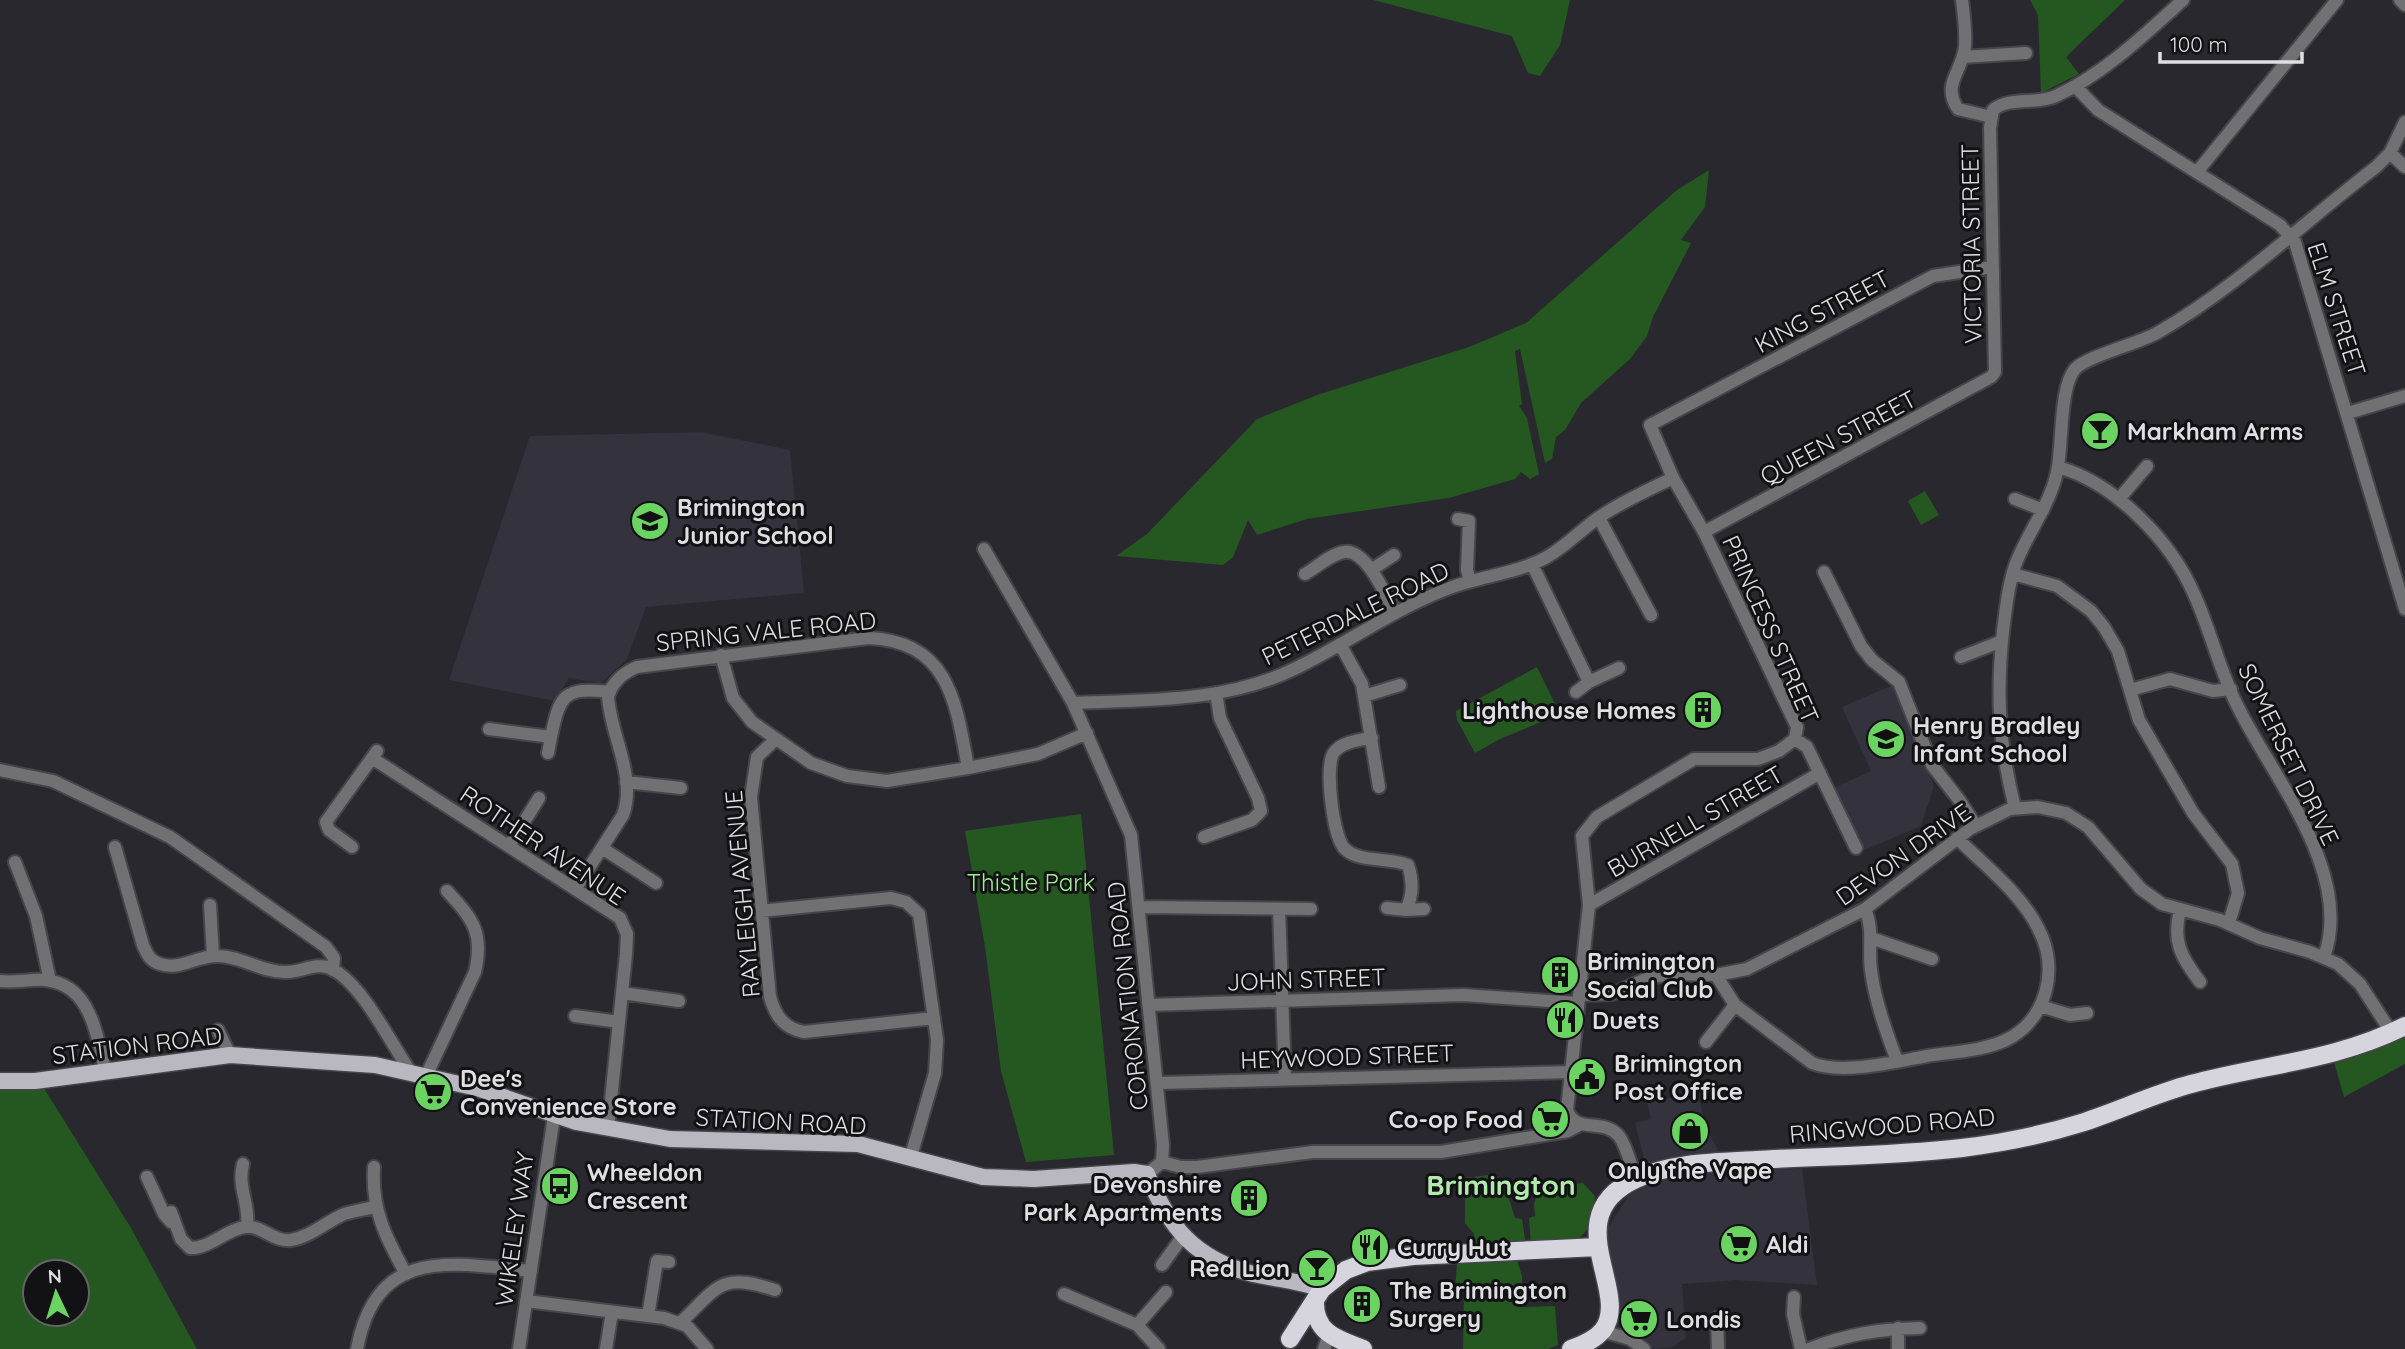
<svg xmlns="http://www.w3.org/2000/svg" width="2405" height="1349" viewBox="0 0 2405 1349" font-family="Quicksand,sans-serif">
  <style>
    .built { fill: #34323d }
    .green { fill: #245820; fill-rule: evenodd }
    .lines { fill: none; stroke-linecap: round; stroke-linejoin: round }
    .minor-casing { stroke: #46454c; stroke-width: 16 }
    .major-casing { stroke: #46454c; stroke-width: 19 }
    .highway-casing { stroke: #46454c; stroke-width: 21 }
    .minor { stroke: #717174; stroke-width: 12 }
    .major { stroke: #b9b8c0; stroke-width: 16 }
    .highway { stroke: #d6d5de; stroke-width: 18 }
    .labels { text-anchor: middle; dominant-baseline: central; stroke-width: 6; stroke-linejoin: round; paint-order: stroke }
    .street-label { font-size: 24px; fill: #dfdee3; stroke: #121215 }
    .poi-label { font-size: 24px; font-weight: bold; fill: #dfdee3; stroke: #121215; text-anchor: start }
    .park-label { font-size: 24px; fill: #9bef92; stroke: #121215 }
    .quarter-label { font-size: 28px; font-weight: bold; fill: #b2e9ac; stroke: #121215 }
  </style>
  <rect width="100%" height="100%" fill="#29282f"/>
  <path class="built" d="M701,432L790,450L804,593L646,607L627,659L601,683L569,678L555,701L449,680L530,436Z
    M1893,685L1934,786L1921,826L1862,851L1833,788L1871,771L1842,707Z
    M1697,1093L1708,1131L1719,1152L1646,1166L1635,1123L1651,1119L1647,1102Z
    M1802,1169L1817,1285L1736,1280L1682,1284L1686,1338L1672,1347L1655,1349L1628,1327L1620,1317L1608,1253V1228L1629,1195L1648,1184L1705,1171Z"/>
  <path class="green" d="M1373,0H1570L1560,45L1540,76L1528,73L1512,36Z
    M2030,0H2125L2066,57L2079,74L2041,93L2038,15Z
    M1709,170L1705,207L1681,240L1691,243L1653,317L1647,336L1630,359L1581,403L1565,430L1556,437L1552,459L1545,463L1520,349L1515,351L1522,404L1519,406L1527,418L1539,474L1530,479L1521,472L1515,479L1449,498L1307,519L1257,535L1248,520L1233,557L1223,565L1116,556L1147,534L1257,419L1320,394L1469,347L1526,323L1677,190Z
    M1925,491L1939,515L1921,525L1908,501Z
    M1537,667L1557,708L1555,711L1548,713V719L1500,739L1475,753L1457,720L1456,711Z
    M1081,814L1114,1155L1026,1162L1001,1071L985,947L965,831Z
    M2405,1034V1064L2344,1097L2334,1062L2389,1043Z
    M42,1085L131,1228L197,1349H0V1087ZM35,1272H77V1314H35Z
    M1496,1174L1506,1189L1515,1218L1522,1219L1526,1246L1476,1247L1474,1234L1465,1223V1178Z
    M1583,1183L1595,1196C1591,1245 1574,1245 1531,1246L1529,1218L1535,1216L1534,1204L1539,1188Z
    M1517,1260L1522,1276V1307L1555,1306L1558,1345L1548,1349H1463L1464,1289L1455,1288L1457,1264Z"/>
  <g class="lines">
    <defs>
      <path id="minor" d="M1962,0C1964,15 1966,31 1965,46C1963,71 1941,84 1958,109L1991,117
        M2400,0L2405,5
        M1963,57L2026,53
        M2075,86L2098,110L2280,225L2295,242L2405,609
        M2390,153L2405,167
        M2197,172L2337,0
        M2348,413L2405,396
        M2058,467C2115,483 2171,541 2194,594C2211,631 2220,673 2239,709C2274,779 2354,874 2324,957
        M2015,499L2043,510
        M2119,499L2147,466
        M1599,518L1651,615
        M1458,519L1469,521L1467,570L1470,581
        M1704,532L1991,377L1995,372L1990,128L1993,110C2010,96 2037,105 2056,96C2104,74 2144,35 2183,0
        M984,549L1073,703L1131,835L1163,1145L1162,1162L1147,1174
        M1532,564L1589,682
        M1371,570L1394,555
        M1824,572L1861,646L1872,660L1899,682L1932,765L1960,801L1976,826
        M1305,574C1317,567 1331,554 1344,552C1366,548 1386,596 1395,612
        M2013,574L2057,586L2091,611L2104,627L2118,651L2139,720L2193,813L2232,864L2238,893L2229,923
        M1340,644L1362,684L1379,787
        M721,655L733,698L752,722L811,763L847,776L887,781L968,768L1038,754L1087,733
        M1961,657L2002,641
        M2130,690L2170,679L2213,691L2231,689
        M1576,692L1589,682L1619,668
        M1364,696L1400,685
        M1073,703C1146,700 1225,702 1292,670C1345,645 1392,610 1447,589C1479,576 1517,574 1547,557C1566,546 1581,530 1598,518C1621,502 1648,490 1673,478
        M489,729L551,737C560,694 564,687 610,692
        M1372,738C1359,740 1340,742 1333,754C1325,769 1333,838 1345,849C1360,863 1389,857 1408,865C1413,880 1413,896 1406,910L1387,908
        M776,739L757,757L751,797L770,997C776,1017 784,1028 804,1032L934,1018
        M1795,739L1797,727L1704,532L1673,478L1650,425L1933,276L1992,267
        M1795,739L1807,747L1856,848
        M548,753L551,737
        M372,758L620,918L627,934L626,954L608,1129
        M0,770L53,781L170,837L326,947L334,958L333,970
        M626,782L681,788
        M2015,808C1999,745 1996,695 2003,631C2006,608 2008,585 2016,563C2028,532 2050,505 2057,472C2063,445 2059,388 2075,369C2087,356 2137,344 2157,333C2236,288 2304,222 2376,167L2390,153L2405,122
        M1204,837L1252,820L1261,811L1258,798L1220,718L1216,693
        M509,846L539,798
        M115,847L143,945C147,954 150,961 160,964C180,971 198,955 218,956C241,956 261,972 285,972C301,973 316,961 332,969C362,984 390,1042 410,1071
        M352,847L329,830L326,822L377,751
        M602,848L656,883
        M15,862L36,916L50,981
        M576,888L623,815C637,776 610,735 608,696C613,681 623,673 637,667L868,638C949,641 956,702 968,768
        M210,905L213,956
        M1589,905L1820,773
        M1141,907L1311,909
        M1279,909L1285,1079
        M1865,909C1874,930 1868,948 1871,970C1875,1001 1886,1031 1897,1061
        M1406,910L1424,909
        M2180,910C2172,941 2181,957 2200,982
        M761,911L891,898L906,902L919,914L937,1040L935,1073L911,1156
        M1871,938L1932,959
        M1716,975L1735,1005L1812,1063C1842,1075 1895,1062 1927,1056C1952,1052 1983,1051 2006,1040C2047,1020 2059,969 2039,930C2022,894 1985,866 1957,838
        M0,981C15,983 29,979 44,980C92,984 96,1035 106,1073
        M622,993L679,1001
        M1579,995L1612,994L1646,979L1670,974L1716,975L1747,969L1865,909L1970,829L2010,809L2038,807L2066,813L2088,827L2141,889L2162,904L2220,920L2260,938L2310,952L2338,964L2360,984L2391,1032
        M1149,1005L1463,995L1578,1003
        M2040,1006L2070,1015L2087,1013
        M575,1016L619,1022
        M218,1030L230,1055
        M1706,1042L1735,1005
        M427,1074L475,972C484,933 473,919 447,891
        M1159,1083L1570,1072
        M1162,1162L1181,1167H1197L1313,1152H1441L1568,1131L1579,1125
        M243,1164C237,1188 250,1203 247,1227
        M374,1167C371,1209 386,1238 406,1274
        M147,1177L164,1214L171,1222
        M1636,1179C1631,1166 1627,1147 1619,1136C1603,1117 1576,1135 1567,1110L1589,905L1582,836L1597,817L1694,759H1758L1779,751L1795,739
        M171,1212L181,1239L190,1248C209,1249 225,1230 245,1227C262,1225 273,1242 291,1240C310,1237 326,1222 344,1214C354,1211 365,1209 375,1207
        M1162,1265L1183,1236
        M1064,1294L1137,1325L1159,1349
        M1794,1297L1793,1314L1801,1349
        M526,1301L664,1318L687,1326L707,1349
        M648,1316L657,1261L669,1262
        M1717,1318L1718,1349
        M680,1323C719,1286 720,1272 775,1290
        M1137,1325L1166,1292
        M1898,1328V1349
        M1602,1331L1630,1339L1644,1349
        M357,1349C376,1246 450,1263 531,1271
        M519,1349L554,1116
        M606,1349L612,1312
        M1324,1349L1329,1334
        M1809,1349C1847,1334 1880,1329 1920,1328"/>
      <path id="major" d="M0,1081H35L230,1055L375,1065L477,1088L576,1122L670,1139L858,1144L983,1177L1034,1179L1134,1172L1147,1174C1169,1227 1194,1259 1253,1274C1276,1279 1300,1281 1322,1289"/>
      <path id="highway" d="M1315,1301C1314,1333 1337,1339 1363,1349
        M1290,1339L1322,1289L1346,1270L1367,1262L1413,1256L1598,1247
        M1571,1349C1582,1345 1595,1340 1603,1330C1632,1292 1555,1216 1636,1179C1672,1162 1718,1162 1756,1160C1824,1156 1894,1156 1962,1148C2002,1143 2043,1135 2081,1123C2118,1111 2154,1094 2191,1084C2265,1064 2335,1061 2405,1026"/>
    </defs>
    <use href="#minor" class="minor-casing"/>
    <use href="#major" class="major-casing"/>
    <use href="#highway" class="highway-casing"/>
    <use href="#minor" class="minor"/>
    <use href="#major" class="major"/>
    <use href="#highway" class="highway"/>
  </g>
  <defs>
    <symbol id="bar-disc" viewBox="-11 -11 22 22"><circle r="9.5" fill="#6bd362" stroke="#121215"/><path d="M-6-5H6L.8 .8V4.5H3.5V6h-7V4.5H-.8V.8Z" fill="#111"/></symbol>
    <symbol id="school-disc" viewBox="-11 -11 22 22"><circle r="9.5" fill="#6bd362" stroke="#121215"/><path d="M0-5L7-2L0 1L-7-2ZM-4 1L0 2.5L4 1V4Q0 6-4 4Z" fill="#111"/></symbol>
    <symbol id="building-disc" viewBox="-11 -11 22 22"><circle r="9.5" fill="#6bd362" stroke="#121215"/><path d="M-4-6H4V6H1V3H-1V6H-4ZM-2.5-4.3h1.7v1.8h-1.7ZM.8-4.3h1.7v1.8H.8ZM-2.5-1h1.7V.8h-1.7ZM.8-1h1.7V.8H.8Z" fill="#111"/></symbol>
    <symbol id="restaurant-disc" viewBox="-11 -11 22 22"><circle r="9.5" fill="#6bd362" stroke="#121215"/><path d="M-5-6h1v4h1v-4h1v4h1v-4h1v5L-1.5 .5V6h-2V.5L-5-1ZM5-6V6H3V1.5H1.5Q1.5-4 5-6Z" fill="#111"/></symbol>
    <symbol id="civic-disc" viewBox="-11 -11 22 22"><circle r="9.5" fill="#6bd362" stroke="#121215"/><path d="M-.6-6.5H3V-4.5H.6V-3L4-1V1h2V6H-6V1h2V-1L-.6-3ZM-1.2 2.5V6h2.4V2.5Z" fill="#111"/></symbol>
    <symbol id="supermarket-disc" viewBox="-11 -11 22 22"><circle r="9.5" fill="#6bd362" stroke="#121215"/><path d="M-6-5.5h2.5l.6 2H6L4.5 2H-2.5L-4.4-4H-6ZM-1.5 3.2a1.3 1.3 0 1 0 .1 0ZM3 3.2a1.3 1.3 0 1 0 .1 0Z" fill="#111"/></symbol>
    <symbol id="shop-disc" viewBox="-11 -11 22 22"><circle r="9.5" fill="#6bd362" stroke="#121215"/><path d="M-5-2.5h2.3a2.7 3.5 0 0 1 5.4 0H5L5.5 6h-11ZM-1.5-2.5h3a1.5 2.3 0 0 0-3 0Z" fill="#111"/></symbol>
    <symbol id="bus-disc" viewBox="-11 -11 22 22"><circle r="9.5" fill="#6bd362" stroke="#121215"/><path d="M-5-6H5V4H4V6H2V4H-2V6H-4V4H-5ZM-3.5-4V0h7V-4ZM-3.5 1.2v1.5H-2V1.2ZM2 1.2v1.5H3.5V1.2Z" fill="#111"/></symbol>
  </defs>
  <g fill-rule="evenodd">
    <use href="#bar-disc" x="2078" y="409" width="44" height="44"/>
    <use href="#school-disc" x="628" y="499" width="44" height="44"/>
    <use href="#building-disc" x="1681" y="688" width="44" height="44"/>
    <use href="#school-disc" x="1864" y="717" width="44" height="44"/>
    <use href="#building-disc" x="1538" y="953" width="44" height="44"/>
    <use href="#restaurant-disc" x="1543" y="998" width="44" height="44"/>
    <use href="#civic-disc" x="1565" y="1055" width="44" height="44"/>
    <use href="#supermarket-disc" x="411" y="1070" width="44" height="44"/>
    <use href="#supermarket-disc" x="1528" y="1097" width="44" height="44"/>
    <use href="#shop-disc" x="1668" y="1109" width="44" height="44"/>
    <use href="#bus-disc" x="538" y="1164" width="44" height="44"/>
    <use href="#building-disc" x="1227" y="1176" width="44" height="44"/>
    <use href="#supermarket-disc" x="1717" y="1222" width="44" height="44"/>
    <use href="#restaurant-disc" x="1348" y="1225" width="44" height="44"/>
    <use href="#bar-disc" x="1295" y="1246" width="44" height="44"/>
    <use href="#building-disc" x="1340" y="1282" width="44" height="44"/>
    <use href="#supermarket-disc" x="1617" y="1297" width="44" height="44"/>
  </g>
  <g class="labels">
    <g class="street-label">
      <text transform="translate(1971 244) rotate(-91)">VICTORIA STREET</text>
      <text transform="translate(2337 309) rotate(72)">ELM STREET</text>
      <text transform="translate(1822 311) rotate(-28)">KING STREET</text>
      <text transform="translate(1838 437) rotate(-28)">QUEEN STREET</text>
      <text transform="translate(1355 613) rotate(-26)">PETERDALE ROAD</text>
      <text transform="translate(1771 629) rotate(66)">PRINCESS STREET</text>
      <text transform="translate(766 631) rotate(-6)">SPRING VALE ROAD</text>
      <text transform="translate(2289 754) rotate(64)">SOMERSET DRIVE</text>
      <text transform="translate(1695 821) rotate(-30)">BURNELL STREET</text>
      <text transform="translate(543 845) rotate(34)">ROTHER AVENUE</text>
      <text transform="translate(1903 854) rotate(-35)">DEVON DRIVE</text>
      <text transform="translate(742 894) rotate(-95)">RAYLEIGH AVENUE</text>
      <text transform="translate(1306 979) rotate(-2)">JOHN STREET</text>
      <text transform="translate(1127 996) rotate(-96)">CORONATION ROAD</text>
      <text transform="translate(137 1045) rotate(-7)">STATION ROAD</text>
      <text transform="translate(1347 1056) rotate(-2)">HEYWOOD STREET</text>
      <text transform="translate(781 1121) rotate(3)">STATION ROAD</text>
      <text transform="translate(1892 1125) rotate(-5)">RINGWOOD ROAD</text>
      <text transform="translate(514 1229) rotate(-82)">WIKELEY WAY</text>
    </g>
    <g class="poi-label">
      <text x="2127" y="431">Markham Arms</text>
      <text x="677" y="507">Brimington<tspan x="677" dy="28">Junior School</tspan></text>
      <text x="1676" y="710" text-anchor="end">Lighthouse Homes</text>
      <text x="1913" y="725">Henry Bradley<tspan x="1913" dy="28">Infant School</tspan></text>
      <text x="1587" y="961">Brimington<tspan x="1587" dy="28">Social Club</tspan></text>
      <text x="1592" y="1020">Duets</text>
      <text x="1614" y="1063">Brimington<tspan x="1614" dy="28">Post Office</tspan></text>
      <text x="460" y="1078">Dee's<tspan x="460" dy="28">Convenience Store</tspan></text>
      <text x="1523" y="1119" text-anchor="end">Co-op Food</text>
      <text x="1690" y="1170" text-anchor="middle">Only the Vape</text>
      <text x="587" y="1172">Wheeldon<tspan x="587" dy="28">Crescent</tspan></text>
      <text x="1222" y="1184" text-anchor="end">Devonshire<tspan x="1222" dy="28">Park Apartments</tspan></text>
      <text x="1766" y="1244">Aldi</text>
      <text x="1397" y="1247">Curry Hut</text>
      <text x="1290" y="1268" text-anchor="end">Red Lion</text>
      <text x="1389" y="1290">The Brimington<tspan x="1389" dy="28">Surgery</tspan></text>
      <text x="1666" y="1319">Londis</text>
    </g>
    <g class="park-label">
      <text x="1031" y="882">Thistle Park</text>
    </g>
    <g class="quarter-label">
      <text x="1501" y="1184">Brimington</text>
    </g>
  </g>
  <g transform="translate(56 1293) rotate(356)"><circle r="33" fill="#121215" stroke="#646467" stroke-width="2"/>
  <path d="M0-5L12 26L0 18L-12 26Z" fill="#6bd362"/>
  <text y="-10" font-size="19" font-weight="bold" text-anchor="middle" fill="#dfdee3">N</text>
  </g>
  <path d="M2160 52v10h142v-10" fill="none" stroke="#dfdee3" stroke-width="3.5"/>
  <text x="2170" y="52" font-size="21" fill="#dfdee3" stroke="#121215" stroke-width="5" paint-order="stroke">100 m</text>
</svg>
